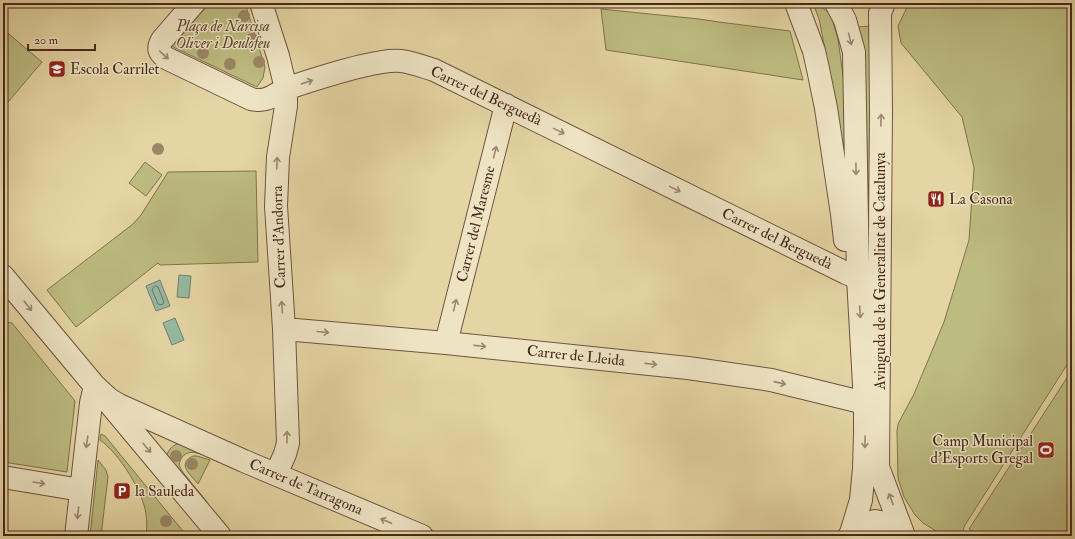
<svg xmlns="http://www.w3.org/2000/svg" width="1075" height="539" viewBox="0 0 1075 539" font-family="'IM FELL Double Pica',serif">
  <style>
    .green { fill: #bcbb80; stroke: #82724e }
    .water { fill: #96b9a3; stroke: #777f6d }
    .lines { fill: none; stroke-linecap: round; stroke-linejoin: round }
    .shore { stroke: #707160; stroke-width: 1 }
    .minor-casing { stroke: #70543f; stroke-width: 24 }
    .minor { stroke: #eee4c4; stroke-width: 22 }
    .tree { fill: #9c8665 }
    .oneway { stroke: #9c8670 }
    .labels { text-anchor: middle; dominant-baseline: central; stroke-width: 3; stroke-linejoin: round; paint-order: stroke }
    .park-label { font-size: 15px; font-style: italic; fill: #604631; stroke: #eee4c4 }
    .poi-label { font-size: 15px; fill: #49291d; stroke: #eee4c4; text-anchor: start }
    .street-label { font-size: 15px; fill: #49291d; stroke: #eee4c4 }
  </style>
  <rect width="100%" height="100%" fill="#e5d5a4"/>
  <filter id="stains"><feTurbulence type="fractalNoise" baseFrequency=".005" numOctaves="4"/><feColorMatrix values="0 0 0 0 .2 0 0 0 0 .09 0 0 0 0 .02 0 0 0 .5 -.17"/></filter>
  <radialGradient id="worn" r=".72"><stop offset=".6" stop-color="#630" stop-opacity="0"/><stop offset="1" stop-color="#630" stop-opacity=".3"/></radialGradient>
  <path class="green" d="M210,3H245L265,67L263,78L257,87L175,48L172,46Z
    M813,3H817L829,13L833,22L838,39L845,90L848,158L844,164L829,69L819,19Z
    M909,3H1072V357L965,525L962,533V536H944L923,523L915,515L909,505L904,497L898,478L897,431L898,424L914,394L944,322L969,240L974,168L962,117L901,43L898,26Z
    M601,9L699,19L719,22L790,31L803,80L606,50Z
    M871,26L876,153L867,295L856,27Z
    M3,29L42,62L3,108Z
    M145,162L162,175L146,196L129,183Z
    M256,171L258,262L160,265L158,263L76,327L47,290L133,224L141,215L168,172Z
    M3,322L12,323L75,401L67,472L3,462Z
    M1072,370V536H979L969,529Z
    M101,434L105,436L187,536H146C147,529 147,521 146,514C143,492 119,453 100,440Z
    M177,444L184,445L204,455C193,451 182,450 179,465L182,471L207,502L203,506L166,458C168,451 170,447 177,444Z
    M193,456H197L210,460L198,484C191,475 176,464 193,456Z
    M98,460L106,470L108,477L101,536H90Z"/>
  <path class="water" d="M179,275L191,276L189,298L177,297Z
    M160,280L170,306L156,311L146,286Z
    M175,318L184,340L172,345L163,323Z"/>
  <g class="lines">
    <path class="shore" d="M156,286L158,287L164,302L163,304L160,305L158,304L152,290L153,288Z"/>
    <defs>
      <path id="minor" d="M194,3L162,40C157,49 159,52 166,58L251,99C268,103 274,94 288,88C312,80 337,72 362,66C375,63 388,60 401,61C411,62 424,67 434,70L846,273L858,278
        M261,3L278,56L286,89V106L278,157L276,206L284,329L288,443L285,454L276,474
        M796,3L814,51L818,69L826,108L842,214L845,240
        M836,3L845,20L854,52L858,278L865,403V433L864,469L861,500L851,533
        M884,3L880,13L881,111L878,467L904,536
        M3,276C75,363 148,449 220,536
        M284,329L446,343L688,368L771,380L865,403
        M446,343L506,105
        M95,386L109,399L119,405L244,461L422,536
        M3,477L81,490
        M76,536L91,403L95,386
        M849,536L854,529L861,525L875,521L890,524L903,536"/>
    </defs>
    <use href="#minor" class="minor-casing"/>
    <use href="#minor" class="minor"/>
  </g>
  <g class="tree">
    <circle cx="244" cy="16" r="6"/>
    <circle cx="252" cy="39" r="6"/>
    <circle cx="203" cy="53" r="6"/>
    <circle cx="259" cy="62" r="6"/>
    <circle cx="230" cy="64" r="6"/>
    <circle cx="158" cy="149" r="6"/>
    <circle cx="176" cy="456" r="6"/>
    <circle cx="192" cy="464" r="6"/>
    <circle cx="166" cy="521" r="6"/>
  </g>
  <defs><path id="oneway-shaft" d="M-6 0H5M1.5-3L5.5 0L1.5 3" fill="none" stroke-width="1.6" stroke-linecap="round" stroke-linejoin="round"/></defs>
  <g class="oneway">
    <use href="#oneway-shaft" transform="translate(850 39) rotate(76)"/>
    <use href="#oneway-shaft" transform="translate(164 55) rotate(42)"/>
    <use href="#oneway-shaft" transform="translate(307 82) rotate(-19)"/>
    <use href="#oneway-shaft" transform="translate(881 120) rotate(-89)"/>
    <use href="#oneway-shaft" transform="translate(559 131) rotate(26)"/>
    <use href="#oneway-shaft" transform="translate(495 152) rotate(-76)"/>
    <use href="#oneway-shaft" transform="translate(277 163) rotate(-88)"/>
    <use href="#oneway-shaft" transform="translate(856 169) rotate(89)"/>
    <use href="#oneway-shaft" transform="translate(675 189) rotate(26)"/>
    <use href="#oneway-shaft" transform="translate(455 305) rotate(-76)"/>
    <use href="#oneway-shaft" transform="translate(28 306) rotate(51)"/>
    <use href="#oneway-shaft" transform="translate(282 307) rotate(-94)"/>
    <use href="#oneway-shaft" transform="translate(860 312) rotate(87)"/>
    <use href="#oneway-shaft" transform="translate(323 332) rotate(5)"/>
    <use href="#oneway-shaft" transform="translate(480 346) rotate(6)"/>
    <use href="#oneway-shaft" transform="translate(651 364) rotate(6)"/>
    <use href="#oneway-shaft" transform="translate(780 383) rotate(13)"/>
    <use href="#oneway-shaft" transform="translate(287 437) rotate(-90)"/>
    <use href="#oneway-shaft" transform="translate(87 442) rotate(98)"/>
    <use href="#oneway-shaft" transform="translate(865 442) rotate(91)"/>
    <use href="#oneway-shaft" transform="translate(147 448) rotate(50)"/>
    <use href="#oneway-shaft" transform="translate(39 483) rotate(9)"/>
    <use href="#oneway-shaft" transform="translate(891 499) rotate(-111)"/>
    <use href="#oneway-shaft" transform="translate(78 513) rotate(96)"/>
    <use href="#oneway-shaft" transform="translate(386 521) rotate(-157)"/>
  </g>
  <defs>
    <symbol id="school-square" viewBox="-11 -11 22 22"><rect x="-9" y="-9" width="18" height="18" rx="4" fill="#8f2418" stroke="#eee4c4"/><path d="M0-5L7-2L0 1L-7-2ZM-4 1L0 2.5L4 1V4Q0 6-4 4Z" fill="#fff"/></symbol>
    <symbol id="restaurant-square" viewBox="-11 -11 22 22"><rect x="-9" y="-9" width="18" height="18" rx="4" fill="#8f2418" stroke="#eee4c4"/><path d="M-5-6h1v4h1v-4h1v4h1v-4h1v5L-1.5 .5V6h-2V.5L-5-1ZM5-6V6H3V1.5H1.5Q1.5-4 5-6Z" fill="#fff"/></symbol>
    <symbol id="stadium-square" viewBox="-11 -11 22 22"><rect x="-9" y="-9" width="18" height="18" rx="4" fill="#8f2418" stroke="#eee4c4"/><path d="M0-5a6.5 5 0 1 0 0 10a6.5 5 0 1 0 0-10ZM-3.5-1.8h7v3.6h-7Z" fill="#fff"/></symbol>
    <symbol id="parking-square" viewBox="-11 -11 22 22"><rect x="-9" y="-9" width="18" height="18" rx="4" fill="#8f2418" stroke="#eee4c4"/><path d="M-3.5-5.5H1a3.5 3.5 0 0 1 0 7H-1V5.5H-3.5ZM-1-3.4V-.6H.8a1.4 1.4 0 0 0 0-2.8Z" fill="#fff"/></symbol>
  </defs>
  <g fill-rule="evenodd">
    <use href="#school-square" x="47" y="59" width="20" height="20"/>
    <use href="#restaurant-square" x="926" y="189" width="20" height="20"/>
    <use href="#stadium-square" x="1036" y="440" width="20" height="20"/>
    <use href="#parking-square" x="112" y="481" width="20" height="20"/>
  </g>
  <g class="labels">
    <g class="park-label">
      <text x="223" y="26">Plaça de Narcisa<tspan x="223" dy="17">Oliver i Deulofeu</tspan></text>
    </g>
    <g class="poi-label">
      <text x="70" y="69">Escola Carrilet</text>
      <text x="949" y="199">La Casona</text>
      <text x="1033" y="441" text-anchor="end">Camp Municipal<tspan x="1033" dy="17">d'Esports Gregal</tspan></text>
      <text x="135" y="491">la Sauleda</text>
    </g>
    <g class="street-label">
      <text transform="translate(486 96) rotate(25)">Carrer del Berguedà</text>
      <text transform="translate(476 224) rotate(-76)">Carrer del Maresme</text>
      <text transform="translate(279 237) rotate(-92)">Carrer d'Andorra</text>
      <text transform="translate(777 239) rotate(26)">Carrer del Berguedà</text>
      <text transform="translate(880 271) rotate(-90)">Avinguda de la Generalitat de Catalunya</text>
      <text transform="translate(576 356) rotate(6)">Carrer de Lleida</text>
      <text transform="translate(306 487) rotate(23)">Carrer de Tarragona</text>
    </g>
  </g>
  <rect width="1075" height="539" fill="none" stroke="#e5d5a4" stroke-width="16"/>
  <rect x="4" y="4" width="1067" height="531" fill="none" stroke="#49291d" stroke-width="2"/>
  <rect x="8" y="8" width="1059" height="523" fill="none" stroke="#49291d"/>
  <path d="M28 44v6h67v-6" fill="none" stroke="#49291d" stroke-width="2"/>
  <text x="34" y="44" font-size="12" fill="#49291d" stroke="#eee4c4" stroke-width="3" paint-order="stroke">20 m</text>
  <rect width="100%" height="100%" filter="url(#stains)"/>
  <rect width="100%" height="100%" fill="url(#worn)"/>
</svg>
